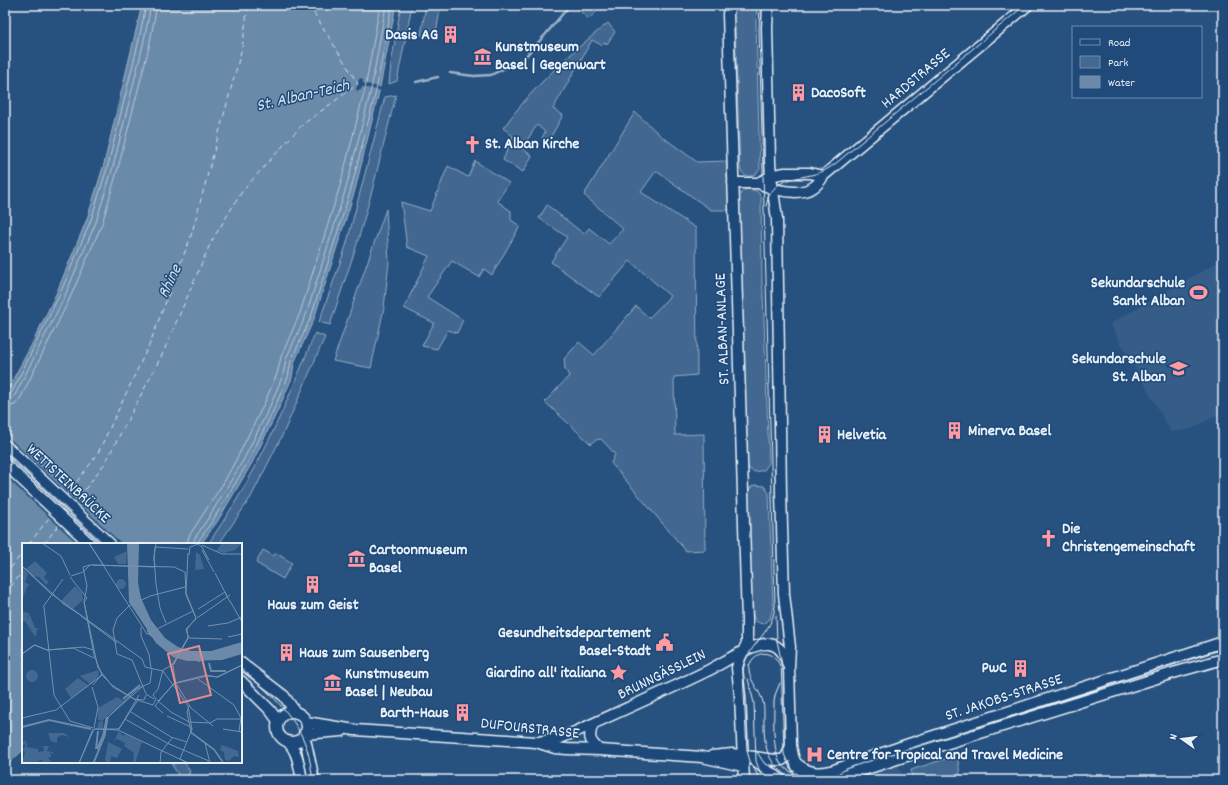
<svg xmlns="http://www.w3.org/2000/svg" width="1228" height="785" viewBox="0 0 1228 785" font-family="Dekko,sans-serif">
  <style>
    .built { fill: #355d88 }
    .green { fill: #436891; stroke: #96acc4 }
    .water { fill: #6b8aaa; stroke: #9db3c9 }
    .pier { fill: #27517f }
    .lines { fill: none; stroke-linecap: round; stroke-linejoin: round }
    .shore { stroke: #b6c8d9; stroke-width: 1 }
    .stream { stroke: #9db3c9; stroke-width: 2.5 }
    .ferry { stroke: #d5e2ec; stroke-width: 1; stroke-dasharray: 5 4; stroke-linecap: butt }
    .secondary-casing { stroke: #e8f1f8; stroke-width: 13 }
    .secondary { stroke: #1f4a7a; stroke-width: 10 }
    .tram { stroke: #e8f1f8; stroke-width: 1 }
    .labels { text-anchor: middle; dominant-baseline: central; stroke-width: 3; stroke-linejoin: round; paint-order: stroke }
    .poi-label { font-size: 16px; font-weight: bold; fill: #e8f1f8; stroke: #1f4a7a; text-anchor: start }
    .street-label { font-size: 16px; fill: #e8f1f8; stroke: #1f4a7a }
    .water-label { font-size: 17px; font-style: italic; fill: #d5e2ec; stroke: #1f4a7a }
    .inset-river { fill: none; stroke: #6b8aaa; stroke-width: 2 }
    .inset-road { fill: none; stroke: #7491af; stroke-width: 1 }
    .view { fill: #df8c90; fill-opacity: 0.15; stroke: #df8c90; stroke-width: 2 }
    .inset-edge { fill: none; stroke: #e8f1f8; stroke-width: 2 }
  </style>
  <rect width="100%" height="100%" fill="#27517f"/>
  <filter id="ink" filterUnits="userSpaceOnUse"><feTurbulence type="fractalNoise" baseFrequency=".025" numOctaves="2"/><feDisplacementMap in="SourceGraphic" scale="8" xChannelSelector="R" yChannelSelector="G"/><feConvolveMatrix kernelMatrix="1 2 1 2 8 2 1 2 1" color-interpolation-filters="sRGB"/></filter>
  <g filter="url(#ink)">
    <path class="built" d="M1223,259V412L1191,429L1171,432L1110,324Z
      M898,762L903,780H846Z"/>
    <path class="green" d="M401,5H412L397,81L389,84L391,64Z
      M426,5H441L435,38L421,35Z
      M573,5H603L589,19Z
      M734,5H757L756,23L760,169C755,177 745,180 740,169L735,25L732,23Z
      M608,23L615,32L607,44L603,43L601,45L592,40L553,109L563,115L548,142L542,138L545,132L537,125L522,148L532,156L523,172L503,160L513,136L503,128C532,88 569,54 608,23Z
      M396,95L372,191L357,244L330,325L319,322L346,246L385,97Z
      M635,112L660,135L697,162L726,161L729,210H711L656,171L641,192L696,228L697,375L674,377L675,435L704,434L705,550L686,551L611,463L615,454L601,439L596,440L591,444L545,402L569,376L565,369L564,359L579,342L594,355L636,306L649,318L670,296L630,261L599,297L551,262L567,237L539,218L547,205L584,234L589,228L609,244L623,229L584,195Z
      M475,161L509,183L497,201L511,211V220L520,226L492,275L484,269L479,277L452,261L427,297L463,320L457,333L448,330L437,349L422,346L434,323L404,308L429,256L407,247L401,202L430,211L448,166L468,177Z
      M748,189L757,191L761,197L762,282L763,291L769,463L764,470L755,472L749,469L747,463L739,197C741,192 743,190 748,189Z
      M386,209L389,262L384,308L371,368L333,361Z
      M315,333L325,337L283,434L251,497L219,544H214L210,541C225,519 239,497 252,473C276,428 296,381 315,333Z
      M754,485L764,486L769,493L773,607L770,619L763,624C755,623 753,617 751,610L748,494L750,488Z
      M263,550L274,556L276,553L292,563L283,579L256,563Z
      M957,755L961,780H913L911,770Z
      M177,762H184L190,771L189,774L181,779L172,765Z"/>
    <path class="water" d="M142,5H396L379,92L355,190L314,319L294,363L292,378L278,410L252,463L217,522L201,544H23V750L5,767V394L31,346L56,294L87,219L104,164Z"/>
    <path class="pier" d="M361,78L363,80V83L382,88V91L362,87L361,90L357,91L356,89L359,79Z
      M5,434L122,544H78L5,476Z"/>
    <g class="lines">
      <path class="shore" d="M5,396L9,395L12,392L59,296L91,220L108,165L138,44L146,5
        M5,401L11,400L15,395L64,298L96,222L113,167L143,45L151,5
        M5,407L15,405L21,397L69,300L102,224L118,168L149,47L157,5
        M187,544L189,536L224,482L238,456L264,404L277,374L281,357L300,313L340,186L365,89L380,5
        M193,544L195,538L209,517L244,459L270,406L283,375L286,359L306,315L346,188L371,90L386,5
        M198,544L199,540L213,520L248,462L274,409L288,377L291,361L311,317L351,189L376,91L392,5"/>
      <path class="stream" d="M450,73L474,76L491,75L523,59L545,35L570,5
        M416,82L438,77"/>
      <path class="ferry" d="M66,496L97,455L150,343L191,236L242,48L248,5
        M74,504L105,463L162,355L211,242L243,190L302,125L358,84L309,5
        M29,544L52,514
        M44,544L60,523
        M5,575L23,552
        M5,594L23,571"/>
      <defs>
        <path id="secondary" d="M730,5L728,14L747,620V643L739,660L737,668L740,696L744,780
          M768,5L767,28L770,161L771,177L777,219L781,493L784,594L790,647L789,667L791,746L793,756L802,780
          M733,183H758L774,175L785,173H810L823,176
          M758,183C777,191 811,201 823,176L1028,5
          M5,445L110,544
          M5,464L90,544
          M241,663L284,696L296,713
          M241,681L270,710L278,721
          M277 727a15 15 0 1 1 30 0a15 15 0 1 1-30 0Z
          M306,722L355,730L536,742L555,748L567,749L600,750L702,757L743,766
          M593,724C588,736 589,742 600,750
          M304,734L342,731
          M304,734L314,780
          M287,741C298,751 299,766 302,780
          M539,742L560,738L575,732C618,712 662,693 705,672C721,665 752,642 769,644C780,645 785,655 788,665
          M712,756L732,754L775,760H782L786,757L791,746
          M752,758L781,780
          M796,763C808,774 820,774 834,770L909,744L1223,642
          M838,780L851,774L900,758L1173,673L1223,659"/>
      </defs>
      <use href="#secondary" class="secondary-casing"/>
      <use href="#secondary" class="secondary"/>
      <path class="tram" d="M766,206C772,177 793,180 815,174C823,172 829,168 835,164L1025,5
        M5,451L104,544
        M776,616L777,641L781,659L784,754L790,768L800,776
        M749,665C747,679 758,687 762,699C764,704 764,709 764,714C764,737 763,759 784,773
        M749,666C755,649 774,649 780,666
        M241,668C267,691 294,713 306,746C310,757 311,769 313,780
        M748,679L754,703L756,761L760,772
        M780,683L775,695L774,702C774,717 772,752 781,764C785,769 791,772 797,775C803,777 808,780 815,780
        M757,752L764,763L777,770
        M760,780L750,761L747,751L743,673C744,646 773,635 775,606L759,29L760,5
        M828,780L846,769L854,766L1223,649"/>
    </g>
  </g>
  <defs>
    <symbol id="building-bare" viewBox="-9 -9 18 18"><path d="M-4-6H4V6H1V3H-1V6H-4ZM-2.5-4.3h1.7v1.8h-1.7ZM.8-4.3h1.7v1.8H.8ZM-2.5-1h1.7V.8h-1.7ZM.8-1h1.7V.8H.8Z" fill="#ff9aa2" stroke="#1f4a7a" stroke-width="2.5" paint-order="stroke"/></symbol>
    <symbol id="museum-bare" viewBox="-9 -9 18 18"><path d="M0-6L6-3V-2H-6V-3ZM-5-1h2V3h-2ZM-1-1h2V3h-2ZM3-1h2V3H3ZM-6 4H6V6H-6Z" fill="#ff9aa2" stroke="#1f4a7a" stroke-width="2.5" paint-order="stroke"/></symbol>
    <symbol id="church-bare" viewBox="-9 -9 18 18"><path d="M-1.2-6h2.4v3.5h3.3v2.4h-3.3V6h-2.4V-.1h-3.3v-2.4h3.3Z" fill="#ff9aa2" stroke="#1f4a7a" stroke-width="2.5" paint-order="stroke"/></symbol>
    <symbol id="stadium-bare" viewBox="-9 -9 18 18"><path d="M0-5a6.5 5 0 1 0 0 10a6.5 5 0 1 0 0-10ZM-3.5-1.8h7v3.6h-7Z" fill="#ff9aa2" stroke="#1f4a7a" stroke-width="2.5" paint-order="stroke"/></symbol>
    <symbol id="school-bare" viewBox="-9 -9 18 18"><path d="M0-5L7-2L0 1L-7-2ZM-4 1L0 2.5L4 1V4Q0 6-4 4Z" fill="#ff9aa2" stroke="#1f4a7a" stroke-width="2.5" paint-order="stroke"/></symbol>
    <symbol id="civic-bare" viewBox="-9 -9 18 18"><path d="M-.6-6.5H3V-4.5H.6V-3L4-1V1h2V6H-6V1h2V-1L-.6-3ZM-1.2 2.5V6h2.4V2.5Z" fill="#ff9aa2" stroke="#1f4a7a" stroke-width="2.5" paint-order="stroke"/></symbol>
    <symbol id="sight-bare" viewBox="-9 -9 18 18"><path d="M0-6L1.8-2.2L6-1.7L2.9 1.2L3.7 5.4L0 3.3L-3.7 5.4L-2.9 1.2L-6-1.7L-1.8-2.2Z" fill="#ff9aa2" stroke="#1f4a7a" stroke-width="2.5" paint-order="stroke"/></symbol>
    <symbol id="hospital-bare" viewBox="-9 -9 18 18"><path d="M-5-5h3v3.5h4V-5h3V5h-3V1.5h-4V5h-3Z" fill="#ff9aa2" stroke="#1f4a7a" stroke-width="2.5" paint-order="stroke"/></symbol>
  </defs>
  <g fill-rule="evenodd">
    <use href="#building-bare" x="438" y="22" width="25" height="25"/>
    <use href="#museum-bare" x="470" y="44" width="25" height="25"/>
    <use href="#building-bare" x="786" y="80" width="25" height="25"/>
    <use href="#church-bare" x="460" y="132" width="25" height="25"/>
    <use href="#stadium-bare" x="1186" y="280" width="25" height="25"/>
    <use href="#school-bare" x="1166" y="356" width="25" height="25"/>
    <use href="#building-bare" x="942" y="418" width="25" height="25"/>
    <use href="#building-bare" x="812" y="422" width="25" height="25"/>
    <use href="#church-bare" x="1036" y="526" width="25" height="25"/>
    <use href="#museum-bare" x="344" y="546" width="25" height="25"/>
    <use href="#building-bare" x="300" y="572" width="25" height="25"/>
    <use href="#civic-bare" x="652" y="630" width="25" height="25"/>
    <use href="#building-bare" x="274" y="640" width="25" height="25"/>
    <use href="#building-bare" x="1008" y="656" width="25" height="25"/>
    <use href="#sight-bare" x="606" y="660" width="25" height="25"/>
    <use href="#museum-bare" x="320" y="670" width="25" height="25"/>
    <use href="#building-bare" x="450" y="700" width="25" height="25"/>
    <use href="#hospital-bare" x="802" y="742" width="25" height="25"/>
  </g>
  <g class="labels">
    <g class="poi-label">
      <text x="438" y="35" text-anchor="end">Dasis AG</text>
      <text x="495" y="47">Kunstmuseum<tspan x="495" dy="18">Basel | Gegenwart</tspan></text>
      <text x="811" y="93">DacoSoft</text>
      <text x="485" y="144">St. Alban Kirche</text>
      <text x="1185" y="283" text-anchor="end">Sekundarschule<tspan x="1185" dy="18">Sankt Alban</tspan></text>
      <text x="1166" y="359" text-anchor="end">Sekundarschule<tspan x="1166" dy="18">St. Alban</tspan></text>
      <text x="968" y="431">Minerva Basel</text>
      <text x="837" y="435">Helvetia</text>
      <text x="1062" y="529">Die<tspan x="1062" dy="18">Christengemeinschaft</tspan></text>
      <text x="369" y="550">Cartoonmuseum<tspan x="369" dy="18">Basel</tspan></text>
      <text x="313" y="605" text-anchor="middle">Haus zum Geist</text>
      <text x="651" y="633" text-anchor="end">Gesundheitsdepartement<tspan x="651" dy="18">Basel-Stadt</tspan></text>
      <text x="299" y="653">Haus zum Sausenberg</text>
      <text x="1007" y="668" text-anchor="end">PwC</text>
      <text x="606" y="673" text-anchor="end">Giardino all' italiana</text>
      <text x="345" y="674">Kunstmuseum<tspan x="345" dy="18">Basel | Neubau</tspan></text>
      <text x="449" y="713" text-anchor="end">Barth-Haus</text>
      <text x="827" y="755">Centre for Tropical and Travel Medicine</text>
    </g>
    <g class="street-label">
      <text transform="translate(916 79) rotate(-40)">HARDSTRASSE</text>
      <text transform="translate(723 329) rotate(-92)">ST. ALBAN-ANLAGE</text>
      <text transform="translate(68 484) rotate(43)">WETTSTEINBRÜCKE</text>
      <text transform="translate(662 675) rotate(-26)">BRUNNGÄSSLEIN</text>
      <text transform="translate(1004 698) rotate(-18)">ST. JAKOBS-STRASSE</text>
      <text transform="translate(530 729) rotate(6)">DUFOURSTRASSE</text>
    </g>
    <g class="water-label">
      <text transform="translate(303 97) rotate(-13)">St. Alban-Teich</text>
      <text transform="translate(171 282) rotate(-64)">Rhine</text>
    </g>
  </g>
  <g transform="translate(22 543)">
    <rect width="220" height="220" fill="#27517f"/>
    <path d="M200,0H220L213,7L202,10L194,8ZM105,8L104,21H96L92,14ZM174,9L178,12L182,26L173,27ZM13,18L25,30L22,34L27,39L24,42L17,34L10,33L4,26ZM0,23L6,31L3,39L8,42L5,44L0,57ZM94 41a5 5 0 1 1 10 0a5 5 0 1 1-10 0ZM53,43L60,50L61,57L51,66L39,58ZM0,68L8,71L2,77L8,72L13,85H19L15,86L14,94L8,87L11,86H8L3,78L0,79ZM76,127L77,132L69,142L58,133ZM4 133a6 6 0 1 1 12 0a6 6 0 1 1-12 0ZM56,135L67,143L49,155L43,146ZM95,154L102,158L81,177V185H75L77,179L81,178L76,177V165ZM97,188L101,193L103,191L120,199L113,220H111L112,210L102,203L103,200L95,196L92,198ZM26,190H42L48,194L40,192L35,195V200L29,198ZM4,197L5,204L16,206V209L22,208L21,203H27L25,208L31,209L32,211L28,209L29,214L26,215L30,220H18L21,216L15,219L17,220H0L3,209L0,207L3,204V200L1,202L0,200ZM86,199L100,206L95,215L89,213L88,220L83,218ZM200,202L216,208L217,214L212,213L207,218L203,217L202,209L198,207Z" fill="#436891"/>
    <path d="M105,0H117L116,40L119,55L129,77L143,95L156,104L169,108H189L220,99V111L200,117L165,118L151,114L134,100L107,59Z" fill="#6b8aaa"/>
    <path class="inset-river" d="M111,0L110,41L113,58M115,61L126,83V89M126,90L149,107L177,118L200,106L220,105M195,110L220,106M165,112H186M187,120L189,128H204M101,156L118,142M0,184L27,177L69,186M74,206L76,188M75,206L81,193L85,174"/>
    <path class="inset-road" d="M20,0L39,13L48,32M67,0L82,23M67,0L125,91L171,68M134,0L132,14L134,41L138,65L144,80M180,2L200,11H220M180,7L192,29M166,10L164,50L174,75M167,12L168,4L176,1L180,4L187,17M132,16L133,4L166,6M68,22L152,24L163,29L164,52L174,75L165,86L166,95L152,121L141,127L136,146L131,152L134,156L131,162L112,156L91,144L76,125L62,59L65,43L61,24ZM70,22L133,24L132,16M0,23L41,60M0,23L28,50L120,116L123,124L141,128L166,163L170,186L158,216L166,220M193,30L208,59M49,33L61,29L68,22M48,34L65,55L62,59L72,112L80,132L90,142L112,156L122,157L124,152M208,58L220,79M40,60L60,73M21,64L41,36M22,64L32,152L48,178L71,185M176,66L203,49L205,53M59,73L95,100M175,75L208,52M186,83L206,80L220,74M119,84V93L127,111L129,125M166,93L164,86L174,76M206,94L220,91M167,95L200,96M0,111L12,102L25,107L62,104L71,107M0,111L13,102L25,107L51,105L72,115M151,122L167,93L150,122L151,124M151,123L154,141M176,136L212,162L219,175L217,188L220,189M151,141L185,133L196,134L220,122M71,142L80,131M155,142L169,165L191,183M70,144L76,164L72,185M132,156L124,151L110,117L95,111L91,87L95,75L107,63L128,53L163,44M135,157L149,169L167,179L188,180M136,158L153,140L184,132L195,134L220,122M167,163L165,169L169,190L192,207L201,220M109,169L149,194L165,199M141,170L133,163L151,141M145,173L169,184L170,187M0,175L34,167L80,132M103,176L145,200L187,218M188,180L195,176H220M73,186L96,187L166,220M201,186L220,189M96,187L116,157M169,189L192,206L202,220M183,200L188,220M57,220L71,186M57,220L72,186H97L117,152M71,220L82,193L86,174L115,146L128,140L130,126M72,220L83,193L86,174L121,143M138,220L139,209L151,194"/>
    <path class="view" d="M177,103L189,152L158,160L146,111Z"/>
    <rect width="220" height="220" class="inset-edge"/>
  </g>
  <rect width="1228" height="785" fill="none" stroke="#1f4a7a" stroke-width="20"/>
  <rect x="10" y="10" width="1208" height="765" fill="none" stroke="#e8f1f8" stroke-width="1.5" filter="url(#ink)"/>
  <rect x="1072" y="26" width="130" height="72" fill="#1f4a7a" stroke="#6f8dac"/>
  <rect x="1080" y="39" width="20" height="6" fill="#1f4a7a" stroke="#6f8dac"/>
  <text x="1108" y="46" font-size="12" fill="#e8f1f8">Road</text>
  <rect x="1080" y="56" width="20" height="12" fill="#436891" stroke="#6f8dac"/>
  <text x="1108" y="66" font-size="12" fill="#e8f1f8">Park</text>
  <rect x="1080" y="76" width="20" height="12" fill="#6b8aaa" stroke="#6f8dac"/>
  <text x="1108" y="86" font-size="12" fill="#e8f1f8">Water</text>
  <g transform="translate(1182 739) rotate(284)" stroke="#1f4a7a" stroke-width="3" paint-order="stroke">
  <path d="M0-3L7 15L0 10L-7 15Z" fill="#e8f1f8"/>
  <text y="-6" font-size="11" font-weight="bold" text-anchor="middle" fill="#e8f1f8">N</text>
  </g>
</svg>
